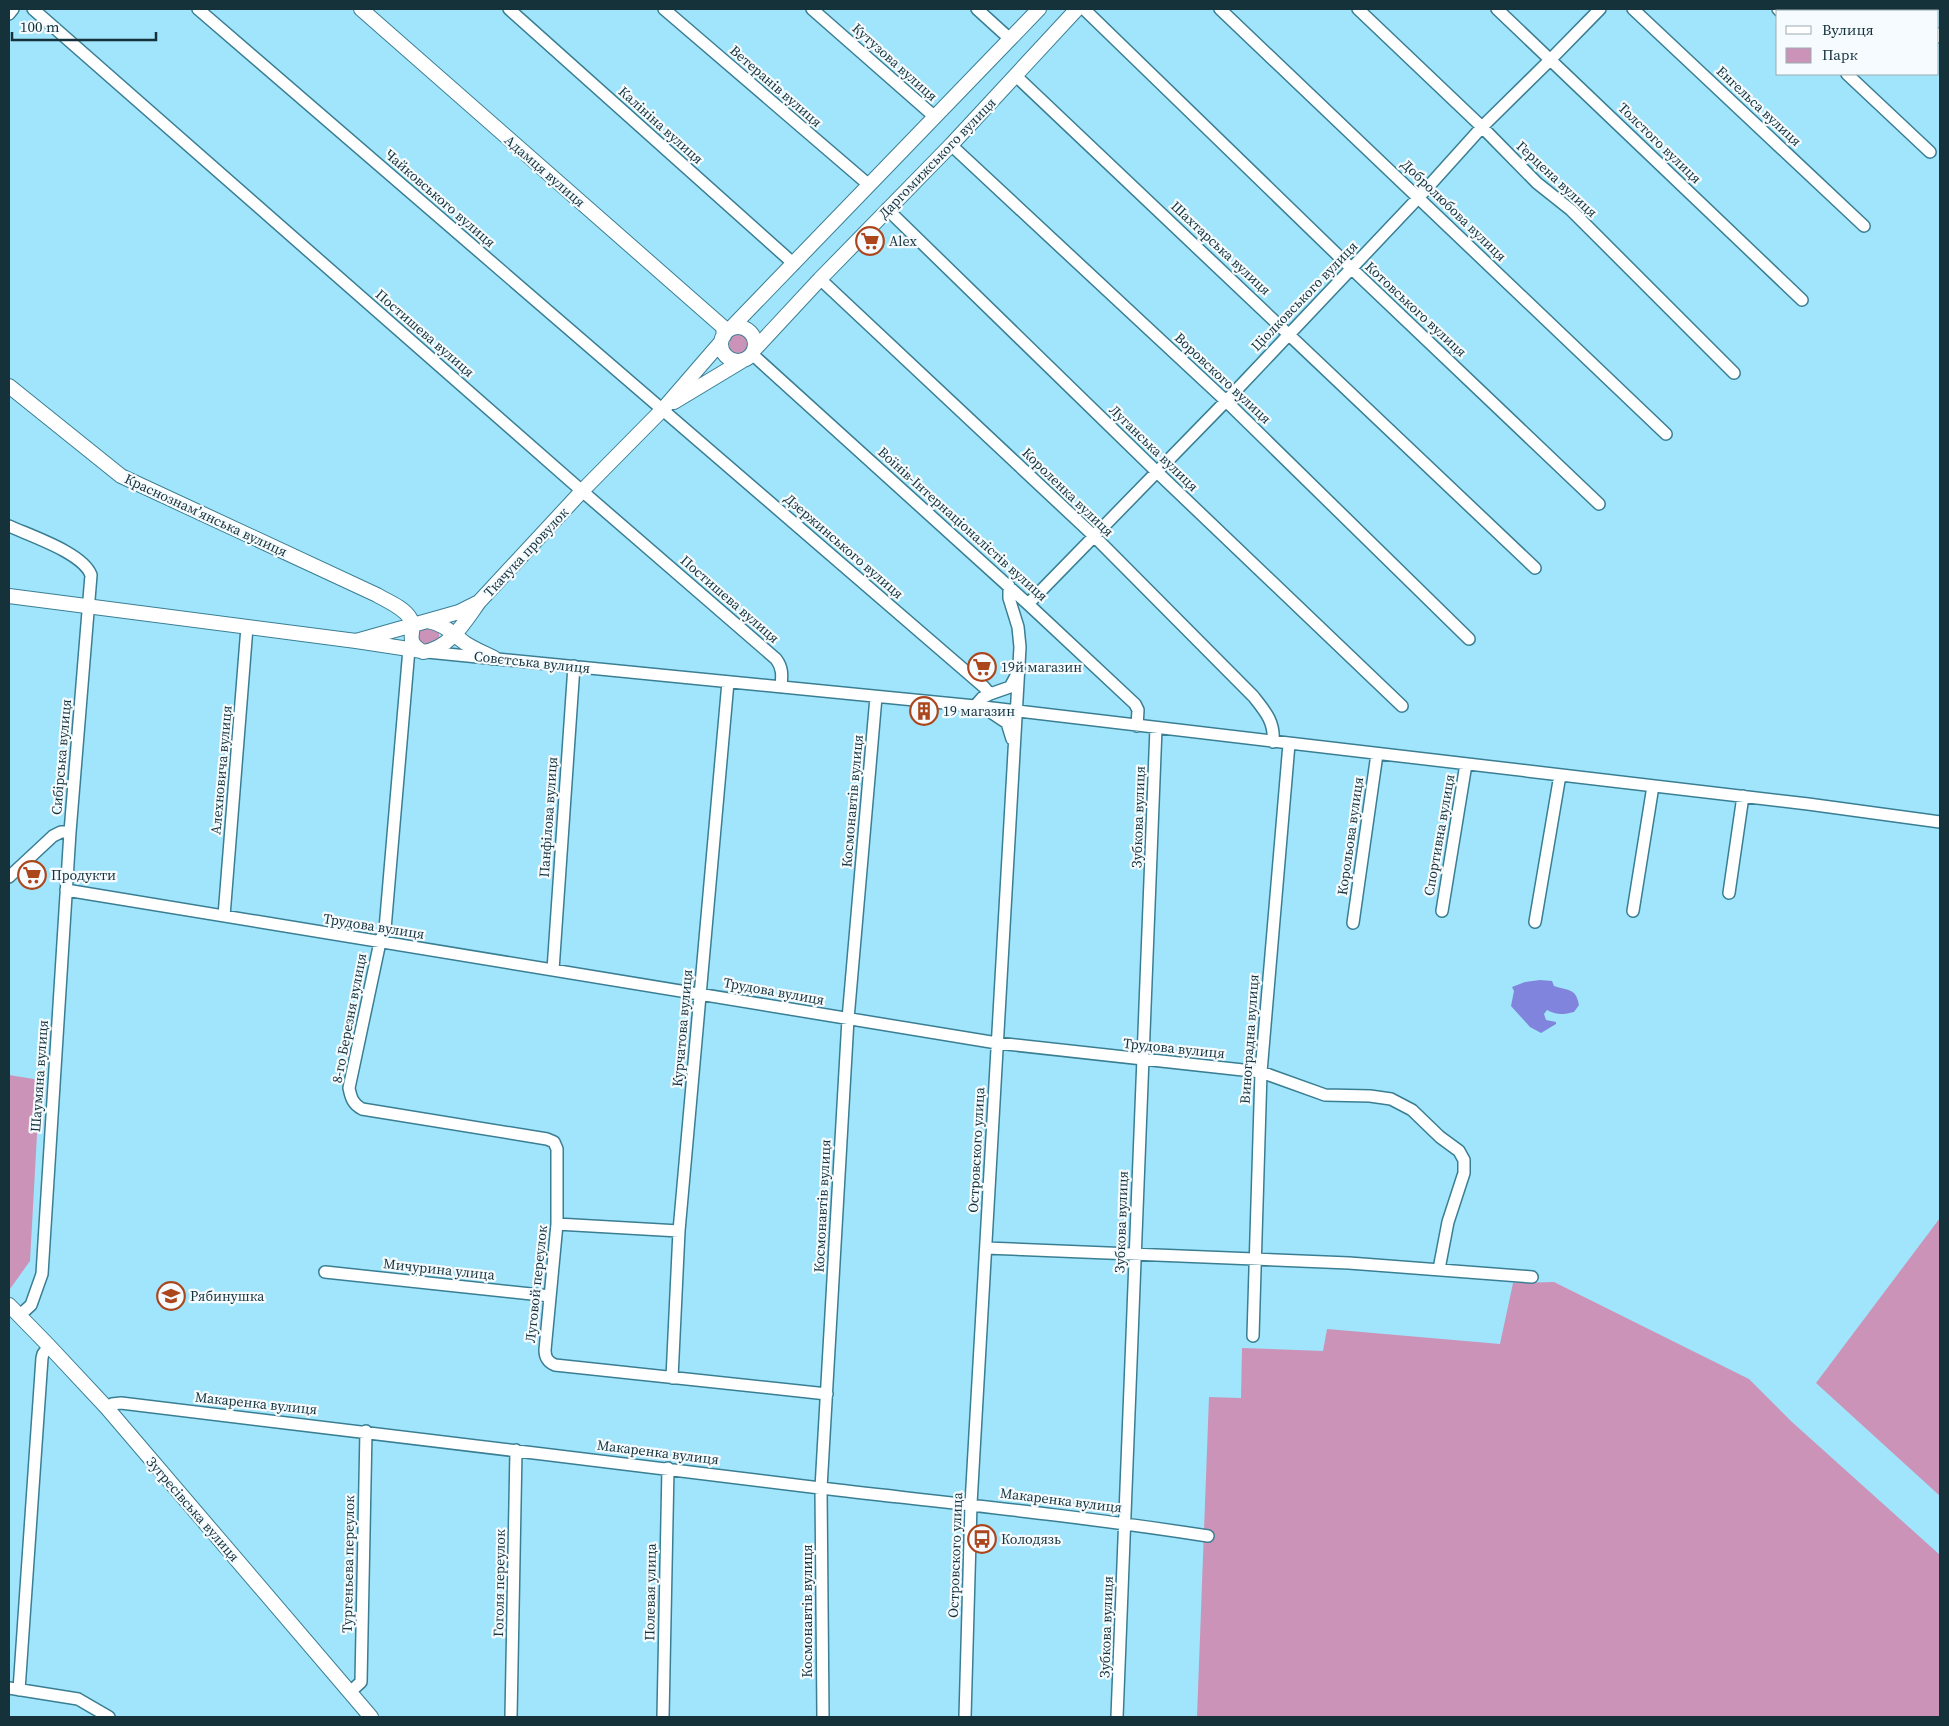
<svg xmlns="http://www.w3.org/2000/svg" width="1949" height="1726" viewBox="0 0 1949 1726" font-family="'Source Serif 4',serif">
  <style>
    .green { fill: #cc93b8 }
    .water { fill: #8184dc }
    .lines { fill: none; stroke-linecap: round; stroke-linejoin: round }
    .minor-casing { stroke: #3a7e93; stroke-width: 14 }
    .tertiary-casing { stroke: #3a7e93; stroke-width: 16 }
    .minor { stroke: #fff; stroke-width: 11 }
    .tertiary { stroke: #fff; stroke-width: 14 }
    .labels { text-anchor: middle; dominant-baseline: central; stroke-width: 4.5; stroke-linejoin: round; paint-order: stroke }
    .street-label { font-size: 14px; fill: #15323b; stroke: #f5fbfe }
    .poi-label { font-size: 14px; fill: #15323b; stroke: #f5fbfe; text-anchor: start }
  </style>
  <rect width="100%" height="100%" fill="#a0e5fc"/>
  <path class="green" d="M729 344a10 10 0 1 1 20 0a10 10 0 1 1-20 0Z
    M424,625L439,631V638L429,647L419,643L417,632Z
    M9,1075L40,1080L30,1261L10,1289L9,1288Z
    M1940,1218V1496L1816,1383Z
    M1554,1282L1749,1379L1792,1422L1940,1555V1717H1197L1209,1397L1241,1398L1242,1348L1323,1351L1327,1329L1500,1344L1513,1283Z"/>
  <path class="water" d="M1540,980L1552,981L1554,986C1567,991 1576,987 1579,1005L1574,1012C1563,1015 1556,1015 1547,1010L1544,1014L1546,1020L1556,1022V1024L1541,1033L1530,1027L1511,1006L1514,991L1512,987L1525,982Z"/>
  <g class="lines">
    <defs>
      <path id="minor" d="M33,9L582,491L776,659C783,668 782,676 781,687
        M198,9L984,687L990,694L982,698L975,706
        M509,9L794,264
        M664,9L869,185
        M812,9L935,117
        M977,9L1010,39
        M1084,9L1351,268L1599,504
        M1220,9L1666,434
        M1358,9L1482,127L1537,183L1571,210L1734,373
        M1497,9L1802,300
        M1633,9L1864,226
        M1778,9L1780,11
        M1910,9L1913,11
        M9,14L13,9
        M1938,34L1940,37
        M1847,74L1930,152
        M1016,76L1535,568
        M951,145L1226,401L1469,639
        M887,209L1157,472L1402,706
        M820,279L1094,536L1253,696C1265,711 1275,722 1273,742
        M752,354L1028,604L1135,704L1138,710L1137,726
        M9,526C31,536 83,553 91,575L70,832L42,1274L31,1305L20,1315
        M1028,604L1226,401L1419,197L1482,127L1551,59L1600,9
        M409,649L385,929L380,942L349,1088C351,1098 353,1104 362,1109L547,1139L554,1142L557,1149V1224L545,1350C545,1358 548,1362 555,1365L827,1394
        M427,652L975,706L1808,804L1940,822
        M990,694L1010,687L1017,674
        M989,711L1007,723L1012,739
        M9,877L53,836L61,832H70
        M66,890L997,1043L1261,1072L1325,1095L1370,1096L1391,1099L1412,1110L1440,1137L1459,1151L1464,1160V1173L1448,1222L1439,1269
        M1729,893L1743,796
        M1442,911L1466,764
        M1633,911L1653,786
        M224,916L247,627
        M1535,922L1560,775
        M1353,923L1377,754
        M553,970L574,666
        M557,1224L679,1231
        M986,1248L1349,1263L1532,1277
        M325,1272L550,1296
        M1253,1336L1261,1072L1289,744
        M672,1378L679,1231L728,682
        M107,1408L112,1404L121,1403C354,1430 587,1460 820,1488C950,1503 1079,1516 1208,1536
        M9,1688L78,1699L109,1717
        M19,1690L42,1358L43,1354L49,1346
        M350,1692L361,1682L366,1431
        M511,1717L516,1450
        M663,1717L668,1468
        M823,1717L821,1488L848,1019L876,697
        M965,1717L971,1504L1020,647L1018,627L1009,598V586
        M1117,1717L1156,728"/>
      <path id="tertiary" d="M361,9L723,327L724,336
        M721 344a17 17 0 1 1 34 0a17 17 0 1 1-34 0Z
        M729,330L1039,9
        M754,350L820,279L951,145L1077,9
        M9,386L121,476L377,595C387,601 403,607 410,618C418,632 402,640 423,652C450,648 464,623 479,602
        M674,402L742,361
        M9,596L356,641L422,651
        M428,621C444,624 452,633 465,643C474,649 484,653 494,658
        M356,641L459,612L479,602L582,491L663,409L721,342
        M9,1305L49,1346L107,1408L371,1717"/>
    </defs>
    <use href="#minor" class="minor-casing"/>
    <use href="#tertiary" class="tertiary-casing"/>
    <use href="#minor" class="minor"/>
    <use href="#tertiary" class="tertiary"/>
  </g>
  <defs>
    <symbol id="supermarket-ring" viewBox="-11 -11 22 22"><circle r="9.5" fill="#f5fbfe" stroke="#ac461c" stroke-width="1.5"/><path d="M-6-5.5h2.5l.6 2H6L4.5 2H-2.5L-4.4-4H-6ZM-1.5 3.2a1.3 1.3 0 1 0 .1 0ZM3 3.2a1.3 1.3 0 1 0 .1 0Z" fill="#ac461c"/></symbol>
    <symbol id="building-ring" viewBox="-11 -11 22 22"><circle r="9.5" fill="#f5fbfe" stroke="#ac461c" stroke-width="1.5"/><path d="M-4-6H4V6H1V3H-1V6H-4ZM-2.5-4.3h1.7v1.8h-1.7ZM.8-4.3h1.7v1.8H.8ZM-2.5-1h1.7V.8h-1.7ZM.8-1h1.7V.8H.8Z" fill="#ac461c"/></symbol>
    <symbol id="school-ring" viewBox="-11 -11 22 22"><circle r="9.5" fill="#f5fbfe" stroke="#ac461c" stroke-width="1.5"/><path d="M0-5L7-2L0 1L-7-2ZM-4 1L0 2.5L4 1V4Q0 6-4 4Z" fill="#ac461c"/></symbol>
    <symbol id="bus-ring" viewBox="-11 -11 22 22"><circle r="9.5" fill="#f5fbfe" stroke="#ac461c" stroke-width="1.5"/><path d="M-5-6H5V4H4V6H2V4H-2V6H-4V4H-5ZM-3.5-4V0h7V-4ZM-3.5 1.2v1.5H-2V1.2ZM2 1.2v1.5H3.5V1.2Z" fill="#ac461c"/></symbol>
  </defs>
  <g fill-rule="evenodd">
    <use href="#supermarket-ring" x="854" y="225" width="32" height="32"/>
    <use href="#supermarket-ring" x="966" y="651" width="32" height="32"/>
    <use href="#building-ring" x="908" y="695" width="32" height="32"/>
    <use href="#supermarket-ring" x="16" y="859" width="32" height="32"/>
    <use href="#school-ring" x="155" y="1280" width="32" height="32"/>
    <use href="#bus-ring" x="966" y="1523" width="32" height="32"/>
  </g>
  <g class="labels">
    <g class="street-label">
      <text transform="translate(895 62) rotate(42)">Кутузова вулиця</text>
      <text transform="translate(776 86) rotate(41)">Ветеранів вулиця</text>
      <text transform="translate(1759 106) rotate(43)">Енгельса вулиця</text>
      <text transform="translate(661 125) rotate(42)">Калініна вулиця</text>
      <text transform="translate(1660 143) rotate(44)">Толстого вулиця</text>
      <text transform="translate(937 158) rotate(-46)">Даргомижського вулиця</text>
      <text transform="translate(545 171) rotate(41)">Адамця вулиця</text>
      <text transform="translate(1557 179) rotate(43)">Герцена вулиця</text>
      <text transform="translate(440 198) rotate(41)">Чайковського вулиця</text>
      <text transform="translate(1454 210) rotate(44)">Добролюбова вулиця</text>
      <text transform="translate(1221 248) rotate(43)">Шахтарська вулиця</text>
      <text transform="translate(1304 296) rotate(-46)">Ціолковського вулиця</text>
      <text transform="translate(1416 309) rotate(43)">Котовського вулиця</text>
      <text transform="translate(425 333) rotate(41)">Постишева вулиця</text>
      <text transform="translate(1223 378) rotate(43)">Воровского вулиця</text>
      <text transform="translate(1154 448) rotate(44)">Луганська вулиця</text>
      <text transform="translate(1068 492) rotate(44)">Короленка вулиця</text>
      <text transform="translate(206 515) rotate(25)">Краснознамʼянська вулиця</text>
      <text transform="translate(963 524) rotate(42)">Воїнів-Інтернаціоналістів вулиця</text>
      <text transform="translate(844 546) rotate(41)">Дзержинського вулиця</text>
      <text transform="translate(526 552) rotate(-47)">Ткачука провулок</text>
      <text transform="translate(730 599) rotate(41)">Постишева вулиця</text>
      <text transform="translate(532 662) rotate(6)">Совєтська вулиця</text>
      <text transform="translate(61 757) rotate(-85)">Сибірська вулиця</text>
      <text transform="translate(221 770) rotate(-85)">Алехновича вулиця</text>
      <text transform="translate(852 801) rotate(-85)">Космонавтів вулиця</text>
      <text transform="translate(548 817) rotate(-86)">Панфілова вулиця</text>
      <text transform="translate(1138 817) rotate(-88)">Зубкова вулиця</text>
      <text transform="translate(1439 835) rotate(-80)">Спортивна вулиця</text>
      <text transform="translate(1350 836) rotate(-82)">Корольова вулиця</text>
      <text transform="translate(374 926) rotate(9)">Трудова вулиця</text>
      <text transform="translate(774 991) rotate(10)">Трудова вулиця</text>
      <text transform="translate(349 1018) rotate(-79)">8-го Березня вулиця</text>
      <text transform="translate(682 1028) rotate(-85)">Курчатова вулиця</text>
      <text transform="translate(1249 1039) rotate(-86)">Виноградна вулиця</text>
      <text transform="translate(1174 1048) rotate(6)">Трудова вулиця</text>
      <text transform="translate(39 1076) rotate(-86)">Шаумяна вулиця</text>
      <text transform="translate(976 1150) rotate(-87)">Островского улица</text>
      <text transform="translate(822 1206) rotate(-87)">Космонавтів вулиця</text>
      <text transform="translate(1121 1222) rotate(-88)">Зубкова вулиця</text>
      <text transform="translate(439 1269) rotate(6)">Мичурина улица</text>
      <text transform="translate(536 1284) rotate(-84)">Луговой переулок</text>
      <text transform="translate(256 1403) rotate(6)">Макаренка вулиця</text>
      <text transform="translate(658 1452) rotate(7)">Макаренка вулиця</text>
      <text transform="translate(1061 1500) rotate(7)">Макаренка вулиця</text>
      <text transform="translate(193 1509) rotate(49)">Зугресівська вулиця</text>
      <text transform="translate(955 1555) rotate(-88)">Островского улица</text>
      <text transform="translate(348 1564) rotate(-89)">Тургеньева переулок</text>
      <text transform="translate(499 1583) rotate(-89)">Гоголя переулок</text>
      <text transform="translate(650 1592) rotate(-89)">Полевая улица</text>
      <text transform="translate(807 1611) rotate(-90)">Космонавтів вулиця</text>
      <text transform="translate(1106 1627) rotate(-88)">Зубкова вулиця</text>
    </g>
    <g class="poi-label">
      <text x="889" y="241">Alex</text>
      <text x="1001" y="667">19й магазин</text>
      <text x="943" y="711">19 магазин</text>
      <text x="51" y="875">Продукти</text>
      <text x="190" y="1296">Рябинушка</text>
      <text x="1001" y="1539">Колодязь</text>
    </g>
  </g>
  <rect width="1949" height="1726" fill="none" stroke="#15323b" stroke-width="20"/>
  <rect x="1776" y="10" width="162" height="65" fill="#f5fbfe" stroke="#9babb0"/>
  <rect x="1786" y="26" width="25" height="8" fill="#ffffff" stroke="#9babb0"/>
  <text x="1822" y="35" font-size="15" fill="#15323b">Вулиця</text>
  <rect x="1786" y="48" width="25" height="15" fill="#cc93b8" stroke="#9babb0"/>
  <text x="1822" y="60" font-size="15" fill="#15323b">Парк</text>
  <path d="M12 32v8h144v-8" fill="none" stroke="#15323b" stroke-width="2.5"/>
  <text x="20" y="32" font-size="15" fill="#15323b" stroke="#f5fbfe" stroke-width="4" paint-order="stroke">100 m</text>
</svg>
